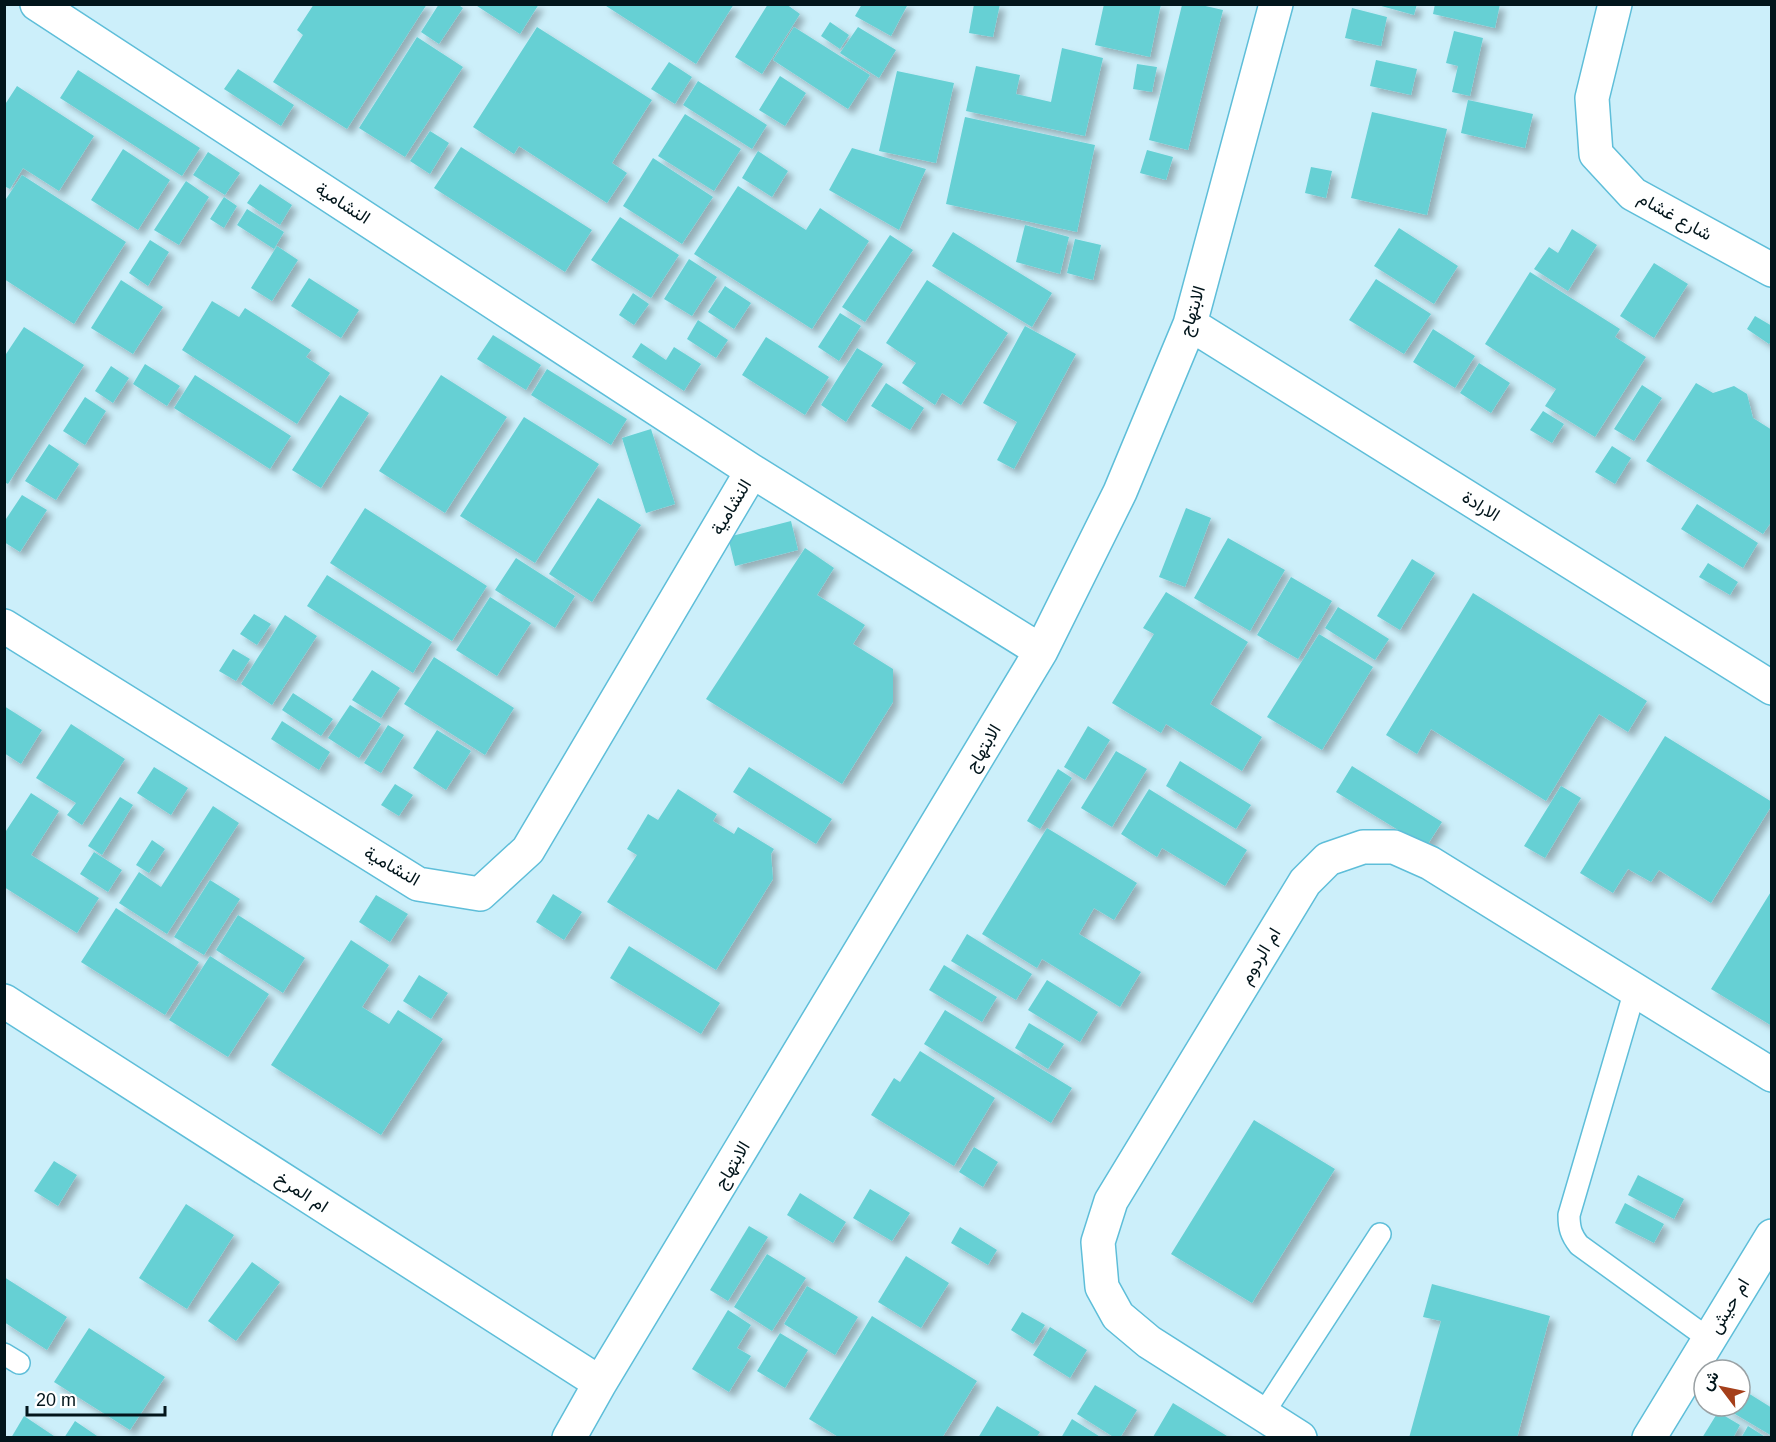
<svg xmlns="http://www.w3.org/2000/svg" width="1776" height="1442" viewBox="0 0 1776 1442" font-family="Arial,Vazirmatn,sans-serif">
  <style>
    .building { fill: #66d0d4; filter: url(#shadow) }
    .lines { fill: none; stroke-linecap: round; stroke-linejoin: round }
    .lane-casing { stroke: #5ebed9; stroke-width: 24 }
    .street-casing { stroke: #5ebed9; stroke-width: 36 }
    .lane { stroke: #fff; stroke-width: 21 }
    .street { stroke: #fff; stroke-width: 33 }
    .labels { text-anchor: middle; dominant-baseline: central; stroke-width: 6; stroke-linejoin: round; paint-order: stroke }
    .street-label { font-size: 18px; fill: #02151b; stroke: #fff }
  </style>
  <defs>
    <filter id="shadow"><feDropShadow dx="5.5" dy="5.5" stdDeviation="3" flood-color="#0004"/></filter>
  </defs>
  <rect width="100%" height="100%" fill="#cceffa"/>
  <path class="building" d="M314,4H427L347,129L273,82L303,35L297,30Z
    M439,4H457L463,8L439,44L421,32Z
    M474,4H539L520,34Z
    M603,4H734L696,64Z
    M768,4H786L800,14L762,74L735,57Z
    M862,4H908L891,36L855,16Z
    M974,4H1000L993,37L969,33Z
    M1104,4H1161L1150,57L1095,45Z
    M1374,4H1417L1414,15Z
    M1435,4H1500L1495,28L1433,14Z
    M1182,5H1201L1223,10L1188,150L1149,140Z
    M1352,8L1387,17L1381,46L1345,38Z
    M830,22L849,35L840,49L821,36Z
    M537,27L652,100L612,163L627,173L607,203L519,146L514,154L473,127Z
    M794,27L870,75L848,109L773,60Z
    M858,27L896,50L879,78L840,53Z
    M1454,31L1483,38L1470,96L1452,92L1458,66L1446,63Z
    M417,37L463,67L405,157L359,128Z
    M1062,48L1103,58L1085,136L966,111L976,66L1020,75L1016,94L1051,102Z
    M1376,60L1417,69L1411,95L1370,86Z
    M669,62L692,77L675,104L651,89Z
    M1137,64L1157,67L1152,92L1133,89Z
    M238,69L294,105L281,126L224,89Z
    M78,70L200,148L182,176L60,98Z
    M897,71L954,83L936,163L879,151Z
    M780,76L806,93L785,126L759,110Z
    M698,81L767,125L752,149L683,105Z
    M17,86L94,136L59,191L23,168L10,189L4,186V106Z
    M1468,100L1533,114L1525,148L1461,133Z
    M1372,112L1447,129L1427,215L1351,198Z
    M685,114L741,149L714,191L658,156Z
    M965,117L1095,145L1077,232L946,204Z
    M430,131L449,143L430,174L410,161Z
    M461,147L592,230L565,272L434,188Z
    M852,148L926,169L899,230L829,190Z
    M123,149L170,180L138,230L91,200Z
    M1147,150L1173,157L1166,180L1140,173Z
    M758,151L788,171L772,197L742,178Z
    M208,152L240,173L225,195L193,175Z
    M653,158L713,197L682,244L623,206Z
    M1311,167L1332,171L1326,198L1305,193Z
    M22,175L126,242L74,324L4,279V202Z
    M186,181L209,197L179,245L154,230Z
    M260,184L292,205L280,225L247,203Z
    M738,186L806,230L820,208L869,241L812,329L694,254Z
    M224,197L237,206L224,228L210,219Z
    M247,209L284,232L274,249L237,225Z
    M620,217L679,255L651,298L591,260Z
    M1025,225L1069,237L1060,274L1016,262Z
    M1399,228L1458,266L1434,304L1374,266Z
    M1572,229L1597,245L1568,291L1534,269L1549,247L1558,253Z
    M953,232L1052,293L1032,327L932,266Z
    M890,235L913,250L865,322L842,307Z
    M1075,239L1101,245L1093,280L1067,273Z
    M150,240L169,252L148,286L129,273Z
    M277,246L298,260L272,301L251,288Z
    M689,259L717,277L692,316L664,299Z
    M1654,263L1688,284L1654,338L1620,316Z
    M1530,272L1620,329L1615,337L1646,357L1595,437L1545,406L1556,389L1485,344Z
    M309,278L359,310L341,338L291,306Z
    M1376,279L1431,314L1404,354L1349,320Z
    M121,280L163,307L133,354L91,328Z
    M927,280L1008,333L961,405L942,393L935,405L902,383L916,363L886,343Z
    M725,286L751,303L734,329L708,312Z
    M633,293L649,304L634,325L619,315Z
    M212,301L239,317L245,308L311,350L306,357L330,373L297,424L182,350Z
    M840,313L861,326L839,361L818,347Z
    M1755,316L1772,326V340L1769,344L1747,329Z
    M698,320L728,340L716,358L687,339Z
    M1025,326L1076,354L1014,469L997,460L1017,422L983,403Z
    M24,327L84,365L8,484L4,482V357Z
    M1433,329L1475,356L1455,388L1413,362Z
    M493,335L541,365L526,390L477,359Z
    M766,337L829,377L805,415L742,375Z
    M641,343L666,360L674,347L701,364L684,391L632,357Z
    M857,348L883,364L846,422L821,405Z
    M1479,363L1510,383L1491,413L1460,393Z
    M145,364L180,386L167,406L133,384Z
    M111,366L129,378L113,403L95,391Z
    M547,369L627,419L611,445L531,395Z
    M195,375L291,436L270,469L174,408Z
    M441,375L507,417L445,513L379,471Z
    M886,383L924,408L910,430L871,406Z
    M1696,383L1713,393L1734,386L1747,394L1753,418L1772,430V521L1763,534L1646,461Z
    M1642,385L1662,398L1634,441L1614,429Z
    M340,395L369,413L321,488L292,470Z
    M85,397L106,411L85,445L63,431Z
    M1543,411L1564,424L1552,443L1530,430Z
    M524,417L599,464L535,563L460,516Z
    M651,429L675,504L646,513L622,438Z
    M49,444L79,464L56,500L25,481Z
    M1612,446L1631,458L1615,484L1595,472Z
    M22,495L47,510L20,552L4,542V522Z
    M598,498L641,525L592,602L549,574Z
    M1697,504L1758,543L1743,568L1681,529Z
    M365,508L487,586L452,641L330,563Z
    M1186,508L1211,518L1185,587L1159,577Z
    M791,521L798,550L735,566L728,537Z
    M1228,538L1285,570L1250,631L1194,598Z
    M805,548L834,568L817,595L865,625L853,644L893,669V702L842,784L706,699Z
    M516,558L575,596L555,628L495,590Z
    M1412,559L1435,573L1400,630L1377,616Z
    M1708,563L1738,582L1730,595L1699,577Z
    M327,575L432,642L413,673L307,606Z
    M1291,577L1332,601L1298,659L1257,635Z
    M1166,592L1248,642L1210,704L1262,737L1242,771L1166,724L1161,733L1112,703L1154,634L1143,628Z
    M1473,593L1647,701L1628,732L1599,714L1546,801L1431,729L1417,754L1386,735Z
    M490,597L531,623L497,676L456,650Z
    M1338,607L1389,639L1375,660L1325,628Z
    M254,614L271,624L257,645L240,634Z
    M285,615L317,636L272,705L241,684Z
    M1319,634L1373,667L1322,750L1267,717Z
    M233,649L250,659L236,681L219,671Z
    M434,657L514,708L485,755L404,704Z
    M372,670L400,688L381,718L352,700Z
    M293,693L333,719L321,736L282,710Z
    M350,705L381,724L359,758L328,738Z
    M4,706L42,730L21,764L4,753Z
    M282,721L330,752L319,770L271,739Z
    M71,724L125,759L82,825L67,815L76,803L36,778Z
    M388,725L404,735L381,773L364,763Z
    M1088,726L1110,740L1085,780L1064,767Z
    M437,730L471,751L446,790L413,768Z
    M1665,736L1772,802V805L1711,903L1659,870L1651,882L1628,869L1613,893L1580,873Z
    M1116,751L1147,769L1112,827L1081,808Z
    M1180,761L1251,805L1236,829L1166,786Z
    M1352,766L1442,822L1426,847L1336,792Z
    M154,767L188,788L171,815L137,793Z
    M749,767L832,819L816,844L733,792Z
    M1058,769L1072,778L1040,829L1027,821Z
    M395,784L413,795L399,816L381,805Z
    M1561,786L1581,798L1545,858L1524,846Z
    M678,789L717,814L713,821L734,834L738,827L774,849L771,854L773,879L716,970L607,902L637,855L627,849L648,814L658,820Z
    M1149,789L1247,850L1225,886L1162,848L1157,857L1121,834Z
    M31,793L59,811L31,855L99,898L77,933L4,887V834Z
    M120,797L133,805L102,855L88,846Z
    M213,806L239,823L167,934L119,903L139,872L161,887Z
    M1047,828L1137,883L1114,920L1094,908L1079,934L1141,972L1120,1007L1042,959L1037,968L982,934Z
    M152,840L165,849L149,873L136,865Z
    M94,852L122,870L108,892L80,874Z
    M210,880L240,899L204,955L174,937Z
    M1772,890V1026L1711,989Z
    M553,894L582,912L564,940L536,922Z
    M376,895L408,914L390,942L359,922Z
    M116,908L199,962L165,1015L81,962Z
    M238,915L305,958L283,993L216,950Z
    M967,934L1032,974L1016,1000L951,961Z
    M351,940L389,965L362,1007L389,1024L398,1010L443,1039L381,1135L271,1065Z
    M629,946L720,1003L701,1034L610,978Z
    M210,956L269,994L228,1057L169,1020Z
    M944,965L997,997L982,1022L929,990Z
    M419,975L448,993L431,1019L403,1001Z
    M1047,980L1098,1012L1080,1042L1028,1010Z
    M945,1010L1072,1088L1051,1123L924,1044Z
    M1029,1023L1064,1044L1048,1069L1015,1048Z
    M920,1051L995,1098L954,1166L871,1115L894,1078L900,1082Z
    M1254,1120L1335,1169L1252,1303L1171,1254Z
    M974,1147L998,1162L983,1187L959,1172Z
    M54,1161L77,1175L58,1206L34,1191Z
    M1638,1175L1684,1199L1674,1219L1628,1195Z
    M870,1189L910,1213L892,1241L853,1218Z
    M800,1193L846,1222L833,1243L787,1215Z
    M1625,1203L1664,1224L1654,1243L1615,1223Z
    M186,1204L234,1235L187,1309L139,1278Z
    M749,1226L768,1237L728,1301L710,1290Z
    M960,1227L997,1250L988,1265L951,1243Z
    M767,1254L806,1278L772,1331L734,1307Z
    M906,1256L949,1283L921,1328L878,1302Z
    M252,1262L280,1282L236,1341L208,1321Z
    M4,1277L67,1317L47,1350L4,1322Z
    M1432,1284L1550,1316L1517,1438H1409L1441,1321L1423,1317Z
    M807,1286L858,1317L835,1355L784,1324Z
    M728,1310L751,1325L737,1348L751,1356L729,1392L692,1369Z
    M1022,1312L1045,1325L1033,1344L1011,1330Z
    M872,1316L977,1381L942,1438H840L809,1419Z
    M1050,1327L1087,1350L1070,1378L1033,1355Z
    M89,1328L165,1377L130,1430L54,1382Z
    M780,1333L808,1350L785,1388L757,1371Z
    M1095,1385L1137,1410L1120,1438H1115L1077,1414Z
    M1740,1388L1772,1408V1436L1725,1408L1726,1406H1740Z
    M1173,1403L1227,1436L1226,1438L1153,1437Z
    M997,1406L1040,1432L1036,1438H978Z
    M1718,1412L1740,1425L1733,1438H1702Z
    M24,1416L57,1438H11Z
    M1072,1419L1102,1438H1061Z
    M75,1421L100,1438H64Z
    M1748,1426L1767,1438H1741Z"/>
  <g class="lines">
    <defs>
      <path id="lane" d="M1635,990L1569,1215C1569,1228 1571,1235 1579,1245L1709,1339
        M4,1354L19,1363
        M1263,1414L1380,1234"/>
      <path id="street" d="M37,4L752,471L1041,651
        M1615,4L1592,98L1596,154L1633,194L1772,270
        M1190,324L1772,688
        M4,626L418,884L480,894L528,850L752,471
        M4,1001L600,1383
        M569,1438L600,1383L1041,651L1120,492L1190,324L1276,4
        M1300,1438L1149,1342L1118,1316L1102,1287L1098,1242L1111,1201L1305,882L1328,859L1363,847H1394L1430,863L1772,1075
        M1649,1438L1772,1236"/>
    </defs>
    <use href="#lane" class="lane-casing"/>
    <use href="#street" class="street-casing"/>
    <use href="#lane" class="lane"/>
    <use href="#street" class="street"/>
  </g>
  <g class="labels">
    <g class="street-label">
      <text transform="translate(343 203) rotate(33)">النشامية</text>
      <text transform="translate(1675 216) rotate(29)">شارع غشام</text>
      <text transform="translate(1192 311) rotate(-73)">الابتهاج</text>
      <text transform="translate(1481 506) rotate(32)">الارادة</text>
      <text transform="translate(731 507) rotate(-59)">النشامية</text>
      <text transform="translate(983 748) rotate(-59)">الابتهاج</text>
      <text transform="translate(392 866) rotate(30)">النشامية</text>
      <text transform="translate(1260 956) rotate(-59)">ام الردوم</text>
      <text transform="translate(732 1165) rotate(-59)">الابتهاج</text>
      <text transform="translate(302 1192) rotate(33)">ام المرخ</text>
      <text transform="translate(1729 1306) rotate(-59)">ام حيش</text>
    </g>
  </g>
  <rect width="1776" height="1442" fill="none" stroke="#02151b" stroke-width="12"/>
  <g transform="translate(1722 1388) rotate(302)"><circle r="28" fill="#ffffff" stroke="#9aa1a4" stroke-width="1.5"/>
  <path d="M0-4.5L10 22L0 15L-10 22Z" fill="#a53f1a"/>
  <text y="-9" font-size="16" font-weight="bold" text-anchor="middle" fill="#02151b">ش</text>
  </g>
  <path d="M27 1406v9h138v-9" fill="none" stroke="#02151b" stroke-width="3"/>
  <text x="36" y="1406" font-size="18" fill="#02151b" stroke="#ffffff" stroke-width="4.5" paint-order="stroke">20 m</text>
</svg>
